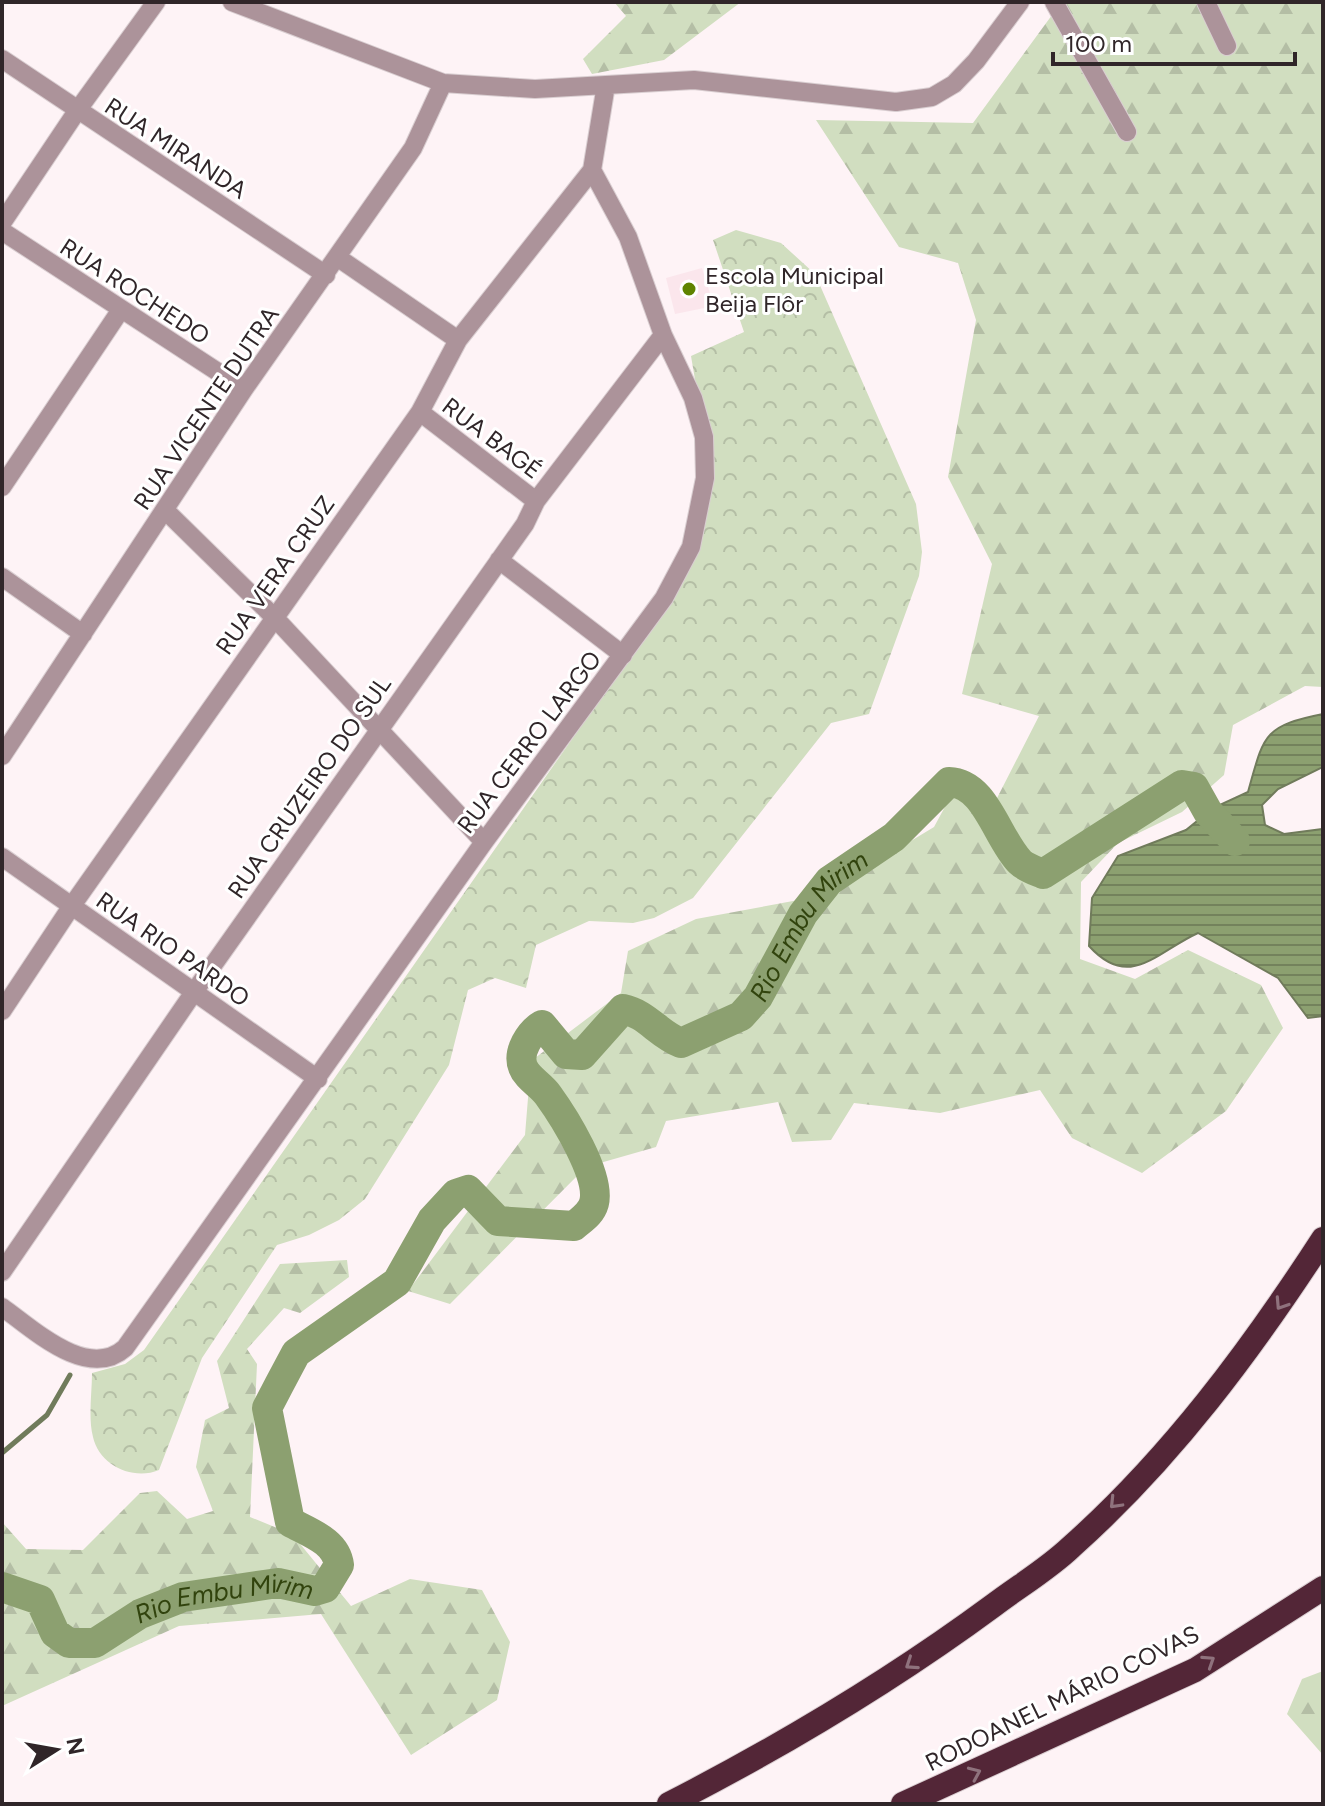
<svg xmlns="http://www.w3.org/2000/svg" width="1325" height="1806" viewBox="0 0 1325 1806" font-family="Figtree,sans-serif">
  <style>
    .built { fill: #fbe6ec }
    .forest { fill: url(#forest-firs) }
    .park { fill: url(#park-crowns) }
    .water { fill: url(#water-rules); stroke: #707b5b; stroke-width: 2 }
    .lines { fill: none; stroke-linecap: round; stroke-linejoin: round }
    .stream { stroke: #707b5b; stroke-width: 5 }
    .river { stroke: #8ca070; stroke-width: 30 }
    .minor-casing { stroke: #d9ced1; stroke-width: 20 }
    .highway-casing { stroke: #d9ced1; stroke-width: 26 }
    .minor { stroke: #ac939a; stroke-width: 18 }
    .highway { stroke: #532637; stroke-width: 24 }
    .oneway { stroke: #8f727d }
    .poi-dot { fill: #5f8300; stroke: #fff; stroke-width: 3 }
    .labels { text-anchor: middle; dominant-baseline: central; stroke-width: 6; stroke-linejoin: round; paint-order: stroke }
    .street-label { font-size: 24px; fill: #302629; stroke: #fff }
    .poi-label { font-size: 24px; fill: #302629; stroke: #fff; text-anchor: start }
    .water-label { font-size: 26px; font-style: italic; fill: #31430d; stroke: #fff }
  </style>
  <defs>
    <pattern id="forest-firs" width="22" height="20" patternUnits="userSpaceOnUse" patternTransform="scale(2)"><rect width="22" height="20" fill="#d1dec0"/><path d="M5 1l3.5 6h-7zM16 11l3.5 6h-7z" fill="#b4bea5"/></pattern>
    <pattern id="park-crowns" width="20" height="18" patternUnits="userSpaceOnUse" patternTransform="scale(2)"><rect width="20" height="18" fill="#d1dec0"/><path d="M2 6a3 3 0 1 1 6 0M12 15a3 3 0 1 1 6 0" fill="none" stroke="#b4bea5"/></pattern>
    <pattern id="water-rules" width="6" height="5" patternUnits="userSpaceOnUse" patternTransform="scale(2)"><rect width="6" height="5" fill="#8ca070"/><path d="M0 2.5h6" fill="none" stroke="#73825c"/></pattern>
  </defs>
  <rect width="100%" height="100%" fill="#fef3f6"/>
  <path class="built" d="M702,268L714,306L675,314L666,278Z"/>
  <path class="forest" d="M614,2H741L664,60L592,74L583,59L626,16Z
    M1068,2H1323V687L1305,686L1233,725L1224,775L1182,812L1118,843L1081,882L1080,959L1135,979L1188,950L1261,985L1283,1028L1226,1111L1142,1173L1072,1138L1040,1090L940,1113L854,1103L831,1140L792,1142L778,1102L666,1121L656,1147L586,1167L450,1304L408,1291L525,1135L531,1061L621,993L628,951L696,919L820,896L934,827L953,792L995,802L1039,716L962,694L992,564L948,477L976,320L958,263L899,247L816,120L973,123L1052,15Z
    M347,1260L349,1277L300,1313L284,1308L247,1349L257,1364L250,1517L292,1534L351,1606L410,1579L482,1590L510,1642L497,1700L411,1755L321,1614L179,1626L2,1706V1522L26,1549L83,1550L140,1493L157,1491L187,1519L213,1511L196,1467L205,1420L229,1408L217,1361L280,1264Z
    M1323,1671V1755L1287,1714L1302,1679Z"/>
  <path class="park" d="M736,230L781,243L815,274L916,504L922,552L919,576L869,714L831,723L693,898L654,918L633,923L589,921L536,945L526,988L495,978L468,990L449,1065L365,1199L339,1220L309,1235L277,1245L202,1358L159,1470C133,1481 99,1465 93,1437C88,1418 92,1393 92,1373L125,1364L144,1350L687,575C721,492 705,441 691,356L744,332L713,240Z"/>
  <path class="water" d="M1323,714V767L1278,789L1262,805L1265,825L1284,834L1323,829V1016L1308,1018L1278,978L1198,933C1156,952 1130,991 1089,946L1092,898L1118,856L1186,830L1213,808L1248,792C1264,735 1263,726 1323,714Z"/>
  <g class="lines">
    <path class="stream" d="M2,1453L47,1415L70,1375"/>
    <path class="river" id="s1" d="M2,1587L40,1600L55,1633L69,1643H95L140,1614L183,1597L278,1583L315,1591L325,1588L339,1565C336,1541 310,1533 290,1522L267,1408L279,1385L296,1353L397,1282L432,1220L456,1194L468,1190L498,1221L574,1226C582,1219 591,1214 594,1203C601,1176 564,1117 548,1095C541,1085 527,1078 523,1067C517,1052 530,1032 542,1025L566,1054L582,1055L623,1009C647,1014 658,1034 681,1043L741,1016L758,997L803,914L829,881L894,837L949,782C986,783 997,839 1020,862C1025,867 1036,871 1043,874L1182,785L1194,787L1208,812L1235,841"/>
    <defs>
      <path id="minor" d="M232,2L443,83L535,89L694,80L896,102L932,97L954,84L976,61L1020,2
        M1054,2L1127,132
        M1206,2L1227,46
        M2,59L326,275
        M2,223L77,111L156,2
        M2,231L244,389
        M337,257L458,340
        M420,412L536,501
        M2,487L120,311
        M166,511L274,617L484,842
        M499,560L623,655
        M2,577L83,634
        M2,756L244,389L413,148L443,83
        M2,857L318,1079
        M2,1011L71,907L420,412L458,340L592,170
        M2,1272L194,992L525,524L536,501L663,335
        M2,1307C34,1330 88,1381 125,1348L484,842L664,598L691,547L705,478L704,437L693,398L663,335L628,237L592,170L606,85"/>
      <path id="highway" d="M669,1804C782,1746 891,1681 994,1605C1019,1586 1048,1569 1071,1547C1171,1458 1251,1350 1323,1239
        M903,1804L1195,1670L1323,1588"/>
    </defs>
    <use href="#minor" class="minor-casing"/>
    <use href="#highway" class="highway-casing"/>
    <use href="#minor" class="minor"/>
    <use href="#highway" class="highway"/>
  </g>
  <defs><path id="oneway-chevron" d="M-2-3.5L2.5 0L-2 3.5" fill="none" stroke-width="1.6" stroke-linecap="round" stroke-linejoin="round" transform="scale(2)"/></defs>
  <g class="oneway">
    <use href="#oneway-chevron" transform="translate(1281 1304) rotate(123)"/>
    <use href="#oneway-chevron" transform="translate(1115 1503) rotate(134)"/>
    <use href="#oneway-chevron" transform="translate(1209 1661) rotate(-33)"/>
    <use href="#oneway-chevron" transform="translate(911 1664) rotate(146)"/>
    <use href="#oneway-chevron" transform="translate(975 1773) rotate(-24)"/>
  </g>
  <circle class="poi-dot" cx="689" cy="289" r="8"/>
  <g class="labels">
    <g class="street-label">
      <text transform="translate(176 148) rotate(33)">RUA MIRANDA</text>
      <text transform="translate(135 291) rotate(33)">RUA ROCHEDO</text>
      <text transform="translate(206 408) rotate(-56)">RUA VICENTE DUTRA</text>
      <text transform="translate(492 438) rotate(37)">RUA BAGÉ</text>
      <text transform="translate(275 575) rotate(-55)">RUA VERA CRUZ</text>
      <text transform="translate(529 742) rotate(-53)">RUA CERRO LARGO</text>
      <text transform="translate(309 787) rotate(-55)">RUA CRUZEIRO DO SUL</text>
      <text transform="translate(173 949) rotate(35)">RUA RIO PARDO</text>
      <text transform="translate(1062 1698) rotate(-26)">RODOANEL MÁRIO COVAS</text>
    </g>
    <g class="poi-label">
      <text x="705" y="275">Escola Municipal<tspan x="705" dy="28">Beija Flôr</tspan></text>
    </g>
    <g class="water-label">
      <text stroke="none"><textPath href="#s1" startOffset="1600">Rio Embu Mirim</textPath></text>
      <text stroke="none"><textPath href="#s1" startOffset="260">Rio Embu Mirim</textPath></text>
    </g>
  </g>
  <rect width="1325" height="1806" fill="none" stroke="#302629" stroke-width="8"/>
  <g transform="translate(56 1750) rotate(79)" stroke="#ffffff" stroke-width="6" paint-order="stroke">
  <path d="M0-6L14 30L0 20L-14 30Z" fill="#302629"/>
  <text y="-12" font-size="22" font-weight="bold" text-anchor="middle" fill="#302629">N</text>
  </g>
  <path d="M1053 52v12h242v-12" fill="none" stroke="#302629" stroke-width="4"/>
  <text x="1065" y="52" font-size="24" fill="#302629" stroke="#ffffff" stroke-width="6" paint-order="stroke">100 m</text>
</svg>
